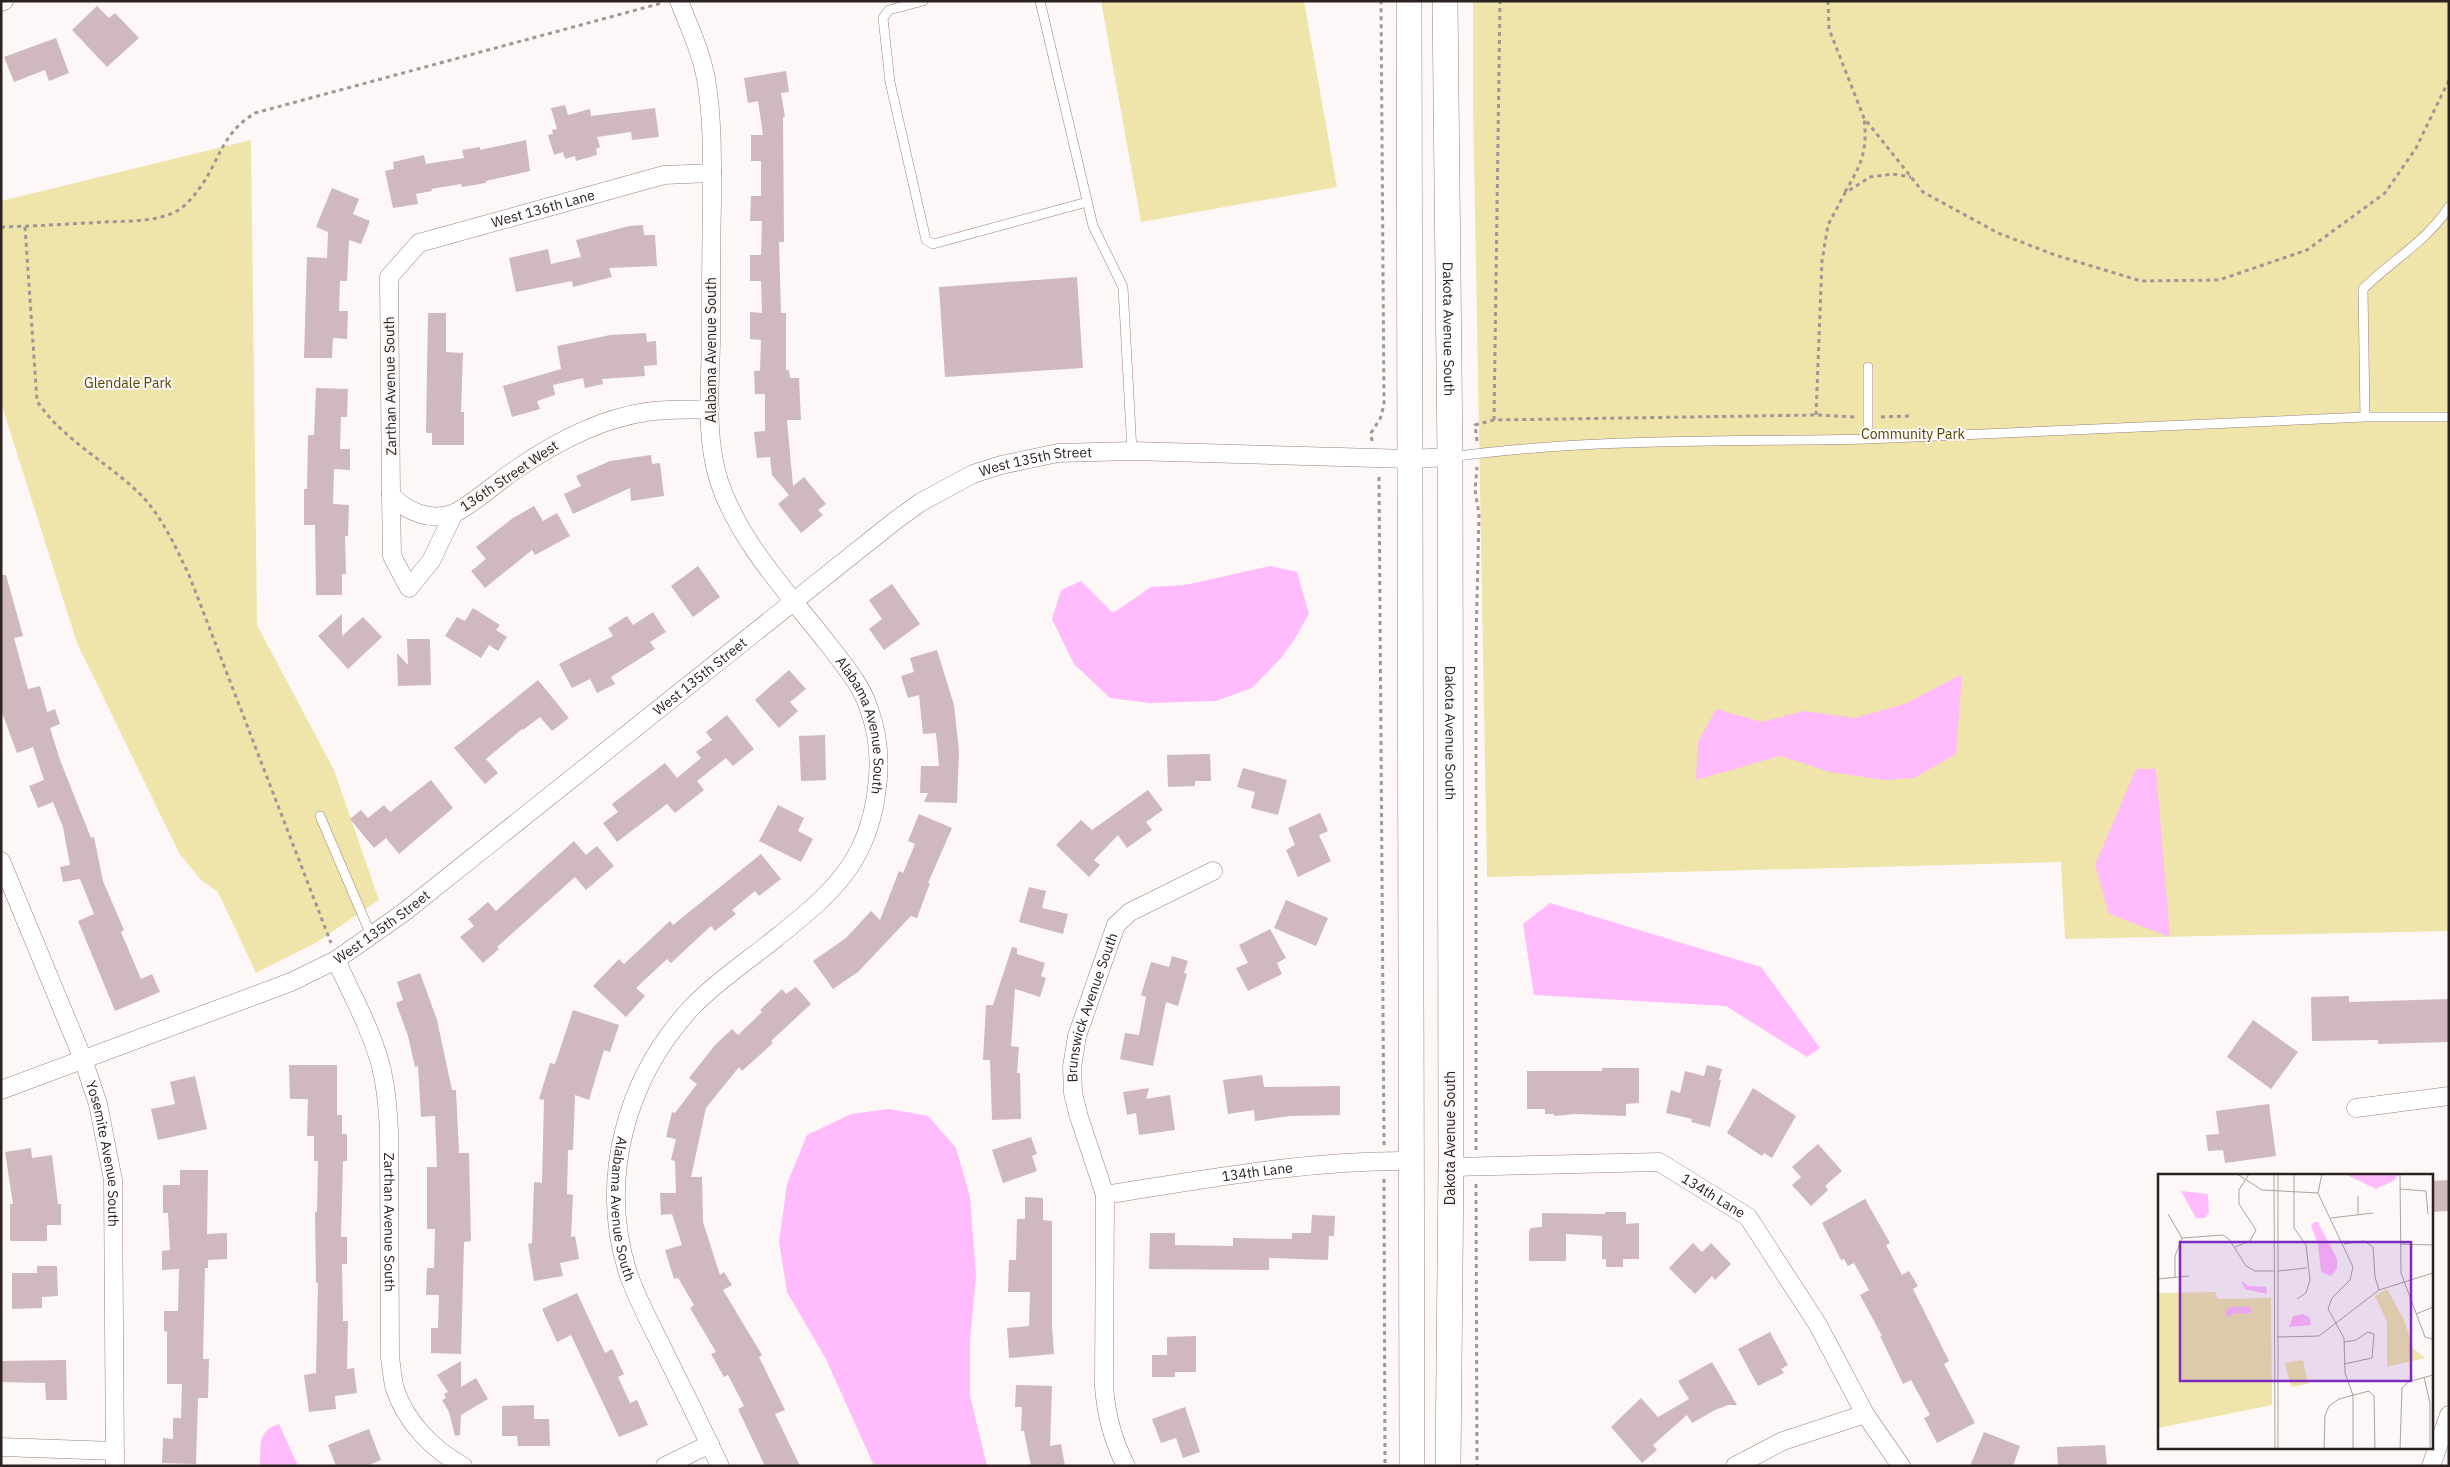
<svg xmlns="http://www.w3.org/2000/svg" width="2450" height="1467" viewBox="0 0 2450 1467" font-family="'IBM Plex Sans',sans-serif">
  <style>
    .green { fill: #efe5ab }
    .water { fill: #ffbbfb }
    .building { fill: #cfb8be }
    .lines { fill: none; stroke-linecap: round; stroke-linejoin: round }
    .service-casing { stroke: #96817b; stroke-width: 10 }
    .minor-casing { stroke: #96817b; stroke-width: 19 }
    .secondary-casing { stroke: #96817b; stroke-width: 26 }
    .path { stroke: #9e9795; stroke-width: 3; stroke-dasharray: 4 4; stroke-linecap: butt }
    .service { stroke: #fff; stroke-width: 9 }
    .minor { stroke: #fff; stroke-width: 18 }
    .secondary { stroke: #fff; stroke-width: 25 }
    .labels { text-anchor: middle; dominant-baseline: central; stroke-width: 4; stroke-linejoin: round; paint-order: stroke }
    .street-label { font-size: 14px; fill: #2c2321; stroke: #fdf8f7 }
    .park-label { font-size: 14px; fill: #544900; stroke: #fdf8f7 }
    .inset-road { fill: none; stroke: #a9a3a1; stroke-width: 1 }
    .view { fill: #7b2cbf; fill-opacity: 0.15; stroke: #7b2cbf; stroke-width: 2.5 }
    .inset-edge { fill: none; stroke: #2c2321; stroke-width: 2.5 }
  </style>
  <rect width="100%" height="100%" fill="#fdf8f7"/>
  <path class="green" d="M1101,1H1304L1337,187L1141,222Z
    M1473,1H2449V931L2065,939L2061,862L1487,877L1473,101Z
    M251,140L257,625L334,770L379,900L317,942L256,973L218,892L201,880L179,853L77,643L1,403V201Z"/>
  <path class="water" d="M1270,566L1297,572L1309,614L1294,640L1281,658L1252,688L1216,701L1150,703L1110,698L1074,664L1052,619L1061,590L1081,581L1113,613L1151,587L1185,585Z
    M1962,674L1956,754L1914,778L1884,780L1830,772L1780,756L1696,780L1698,742L1716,709L1761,722L1804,711L1855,718L1907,703Z
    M2136,769H2156L2170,937L2109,914L2095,865Z
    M1550,903L1761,967L1820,1048L1807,1057L1726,1006L1534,995L1523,924Z
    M889,1109L928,1116L956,1148L970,1197L976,1276L970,1341V1396L987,1466H874L826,1359L787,1292L779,1242L787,1184L807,1135L851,1114Z
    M279,1424L298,1466H260C261,1445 257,1431 279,1424Z"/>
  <path class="building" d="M97,6L109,18L115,13L139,38L107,67L72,30Z
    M56,38L69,73L49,81L45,70L14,82L4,57Z
    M786,71L789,92L781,93L785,117H783L784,242H779L781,313H786V370H789L790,378H799L801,420H787L793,486L804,477L826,504L818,510L823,515L801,533L778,504L789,495L772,475L770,457L757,458L754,432L765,431V394H755L754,371H760L761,340L750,339V312L762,313L761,281H750V255H761L762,221H750L751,196H761V161H751V135H763L758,101L748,103L744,78Z
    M565,105L568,115L590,109L591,116L655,108L659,137L632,140L631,132L597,137L600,147L596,149L597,155L576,161L575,156L565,159L563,152L554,155L548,135L553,134L552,130L557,129L551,108Z
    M526,140L530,171L486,181V183L462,187L461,184L431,189L432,191L416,194L418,204L393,208L385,171L394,169L393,162L424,155L426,164L464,158L462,150L480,147V150Z
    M332,188L359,199L353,214L370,221L361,244L349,240L347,281H340L339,311H348L347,339L333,338L332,358H304L307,257L327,258L328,232L316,227Z
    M643,225L644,235H655L657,266L609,268L612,277L573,287L572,281L516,292L509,258L548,249L551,264L581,257L576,240L629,226Z
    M1077,277L1083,368L945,377L939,287Z
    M428,313H446V352L463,353L461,412H464V445H432V433H426Z
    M646,333L647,342L656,341L657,365L644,366L645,376L602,379L603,384L585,388L583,378L553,385L555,395L537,401L540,409L512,417L503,386L561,369L557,346L610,335Z
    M316,388L348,389L347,417H341L340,449H350V470L334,469L333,504L349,505L348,536H345L346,574H342V595H316L315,525H304V489H307L308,435H314Z
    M651,455L652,464L660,463L664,496L631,501L630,488L573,514L564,494L581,486L576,476L610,461Z
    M534,506L543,521L557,513L570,536L535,555L532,550L485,588L471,571L486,559L476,547L513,518Z
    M698,566L720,597L693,617L671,586Z
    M1,575H6L23,636L14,638L28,689L40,686L47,712L55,709L60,724L50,728L60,760L91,838L94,837L103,881L124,930L121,932L141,979L152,974L160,992L115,1011L78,921L94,914L80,879L63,882L60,867L70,865L63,827L53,802L38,808L29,786L44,780L33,747L17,753L1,710Z
    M892,584L920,624L884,650L869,629L882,619L869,600Z
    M473,608L500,625L496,630L507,637L498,651L489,645L481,658L445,636L457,617L465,621Z
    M653,612L666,632L650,642L655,649L611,677L615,684L597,693L590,679L572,688L559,664L613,636L608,628L627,616L633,625Z
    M342,614V636L363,617L382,637L348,669L318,636Z
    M407,639H430L431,685L398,686L397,653L408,665Z
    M937,650L954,705L959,751L957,803L924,802L928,793H920L921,766H939L936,733L923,734L919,695L908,698L901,676L914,672L910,658Z
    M789,670L806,689L790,702L798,711L779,728L755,700Z
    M538,680L569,718L552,731L540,717L523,730L522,729L486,759L498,773L485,784L454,748Z
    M727,715L754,749L733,766L726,758L697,781L704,790L675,813L667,804L617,842L603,823L618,812L612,804L665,763L677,778L701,758L696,752L712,740L706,732Z
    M825,735L826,780L801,781L799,736Z
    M1210,754L1211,781H1195V786L1168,787L1167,755Z
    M1243,768L1287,780L1278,815L1251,808L1255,792L1237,787Z
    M431,780L453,808L399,854L386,838L374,848L350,819L361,810L368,818L384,805L390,812Z
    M1148,790L1163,810L1146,822L1152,830L1127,848L1118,835L1094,860L1100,865L1089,877L1056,845L1081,820L1092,830Z
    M778,805L804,818L798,831L813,839L801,862L759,841Z
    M1320,813L1328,831L1319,835L1331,861L1298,877L1286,850L1295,845L1288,828Z
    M919,814L952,828L928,883H930L917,918L911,916L858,972L833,989L813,961L846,938L871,911L880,920L899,871L903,873L915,844L908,841Z
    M574,841L586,855L597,846L614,866L586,890L575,877L497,947L499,949L483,963L460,937L474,926L468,919L488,902L496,911Z
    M761,854L781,879L759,896L755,891L732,910L736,914L715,931L711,926L671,963L667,959L636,988L645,996L626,1017L593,986L619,959L624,964L670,921L673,925Z
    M1029,887L1046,891L1042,908L1068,914L1063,934L1019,922Z
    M1286,900L1328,918L1316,946L1274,928Z
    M1270,929L1286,958L1277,963L1282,974L1248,991L1236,968L1248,963L1239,945Z
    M1012,947L1017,948V954L1045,963L1041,976L1046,978L1040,997L1015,989L1011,1046L1019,1047L1017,1073H1020L1021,1119L992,1120L990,1060H983L986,1005H993Z
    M1172,956L1188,961L1184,973L1187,974L1178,1006L1166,1002L1153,1066L1120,1059L1125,1033L1139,1035L1146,997L1141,995L1151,962L1169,967Z
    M420,973L437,1020L452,1090H456L459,1153H469L471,1241L464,1242L461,1354L431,1353V1328H438L439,1295H426L427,1268H434L435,1229H427V1167H437L435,1116L421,1117L418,1066L415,1067L408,1036L396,1003L403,1000L397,982Z
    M796,987L811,1004L771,1041L773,1043L742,1071L739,1067L706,1108L691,1177H702L703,1222L720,1275L724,1272L732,1285L723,1290L762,1355L759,1357L785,1410L775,1414L800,1466H765L738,1409L744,1406L728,1375L724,1377L711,1354L716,1352L690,1308L694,1305L678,1278L674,1279L665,1250L682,1245L672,1214L661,1215L660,1193H676L675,1161L671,1160L676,1139L666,1137L672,1112L675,1113L697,1084L689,1078L715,1045L732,1029L738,1035L762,1012L760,1010L782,989L786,994Z
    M2349,996V1002L2449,999V1042L2378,1044V1040L2312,1041L2311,997Z
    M573,1010L619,1025L610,1052L604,1050L589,1100L575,1095L573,1150H568L567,1194L573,1195L571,1237L575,1236L579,1259L560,1263L563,1276L534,1281L528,1244L532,1243L534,1182L542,1183L544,1100L539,1099L550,1063L555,1064Z
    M2253,1020L2298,1052L2271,1089L2227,1057Z
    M289,1065H337V1115H342V1134H347V1161H343L341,1237H347V1264H342L343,1321H348L347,1369L354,1368L357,1393L335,1396L336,1409L309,1412L304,1375L316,1373L318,1283H316L315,1212H317L318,1161H314V1136H307L308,1099H290Z
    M1707,1065L1722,1069L1719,1080H1721L1710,1127L1691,1122L1692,1119L1666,1113L1671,1090L1680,1093L1685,1071L1704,1076Z
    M1602,1068H1639V1103L1626,1104V1116L1575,1114L1554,1116V1114H1545V1109H1527V1071H1602Z
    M1262,1075L1264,1087L1340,1086V1115L1290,1116L1255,1121L1254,1110L1228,1114L1223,1080Z
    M195,1076L207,1129L158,1140L151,1109L175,1104L170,1082Z
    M1149,1088L1146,1099L1170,1095L1175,1130L1139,1135L1136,1113L1127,1115L1123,1092Z
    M1753,1088L1796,1116L1772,1158L1764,1153L1762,1156L1727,1133Z
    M2269,1104L2276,1156L2225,1163L2223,1150L2208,1151L2206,1135L2219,1134L2216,1111Z
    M1031,1137L1037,1154L1032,1156L1037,1171L1003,1183L992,1150Z
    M1818,1144L1842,1171L1825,1186L1828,1190L1811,1206L1792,1185L1801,1177L1792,1167Z
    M31,1148L32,1158L52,1155L58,1204H61V1225H47V1241H10V1204H13L5,1152Z
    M180,1170H208L207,1234L227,1233V1259L208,1260V1268H205L203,1359H209L208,1398H198L196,1464L162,1463L163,1438L173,1439V1418H181L182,1384H167V1332L164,1331V1311H178L179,1269L162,1270V1251L170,1250L168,1213H163V1185H180Z
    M2449,1180V1211L2431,1212V1181Z
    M1025,1197L1043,1198V1220L1052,1221V1325L1054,1354L1009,1358L1007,1328L1029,1326L1030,1292H1008L1009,1260H1016L1017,1219H1025Z
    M1865,1199L1890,1243L1886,1245L1902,1275L1909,1271L1918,1286L1913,1289L1949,1361L1944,1364L1975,1423L1937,1443L1924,1418L1930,1415L1911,1380L1903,1384L1880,1336H1882L1860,1295L1869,1290L1854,1263L1848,1266L1844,1259L1841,1260L1822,1223Z
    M1605,1212H1626V1224L1639,1223V1259H1623V1267H1606V1259H1602V1236L1566,1234V1261H1529V1231L1531,1228L1542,1227V1213L1605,1214Z
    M1312,1215L1335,1216L1334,1236H1329L1328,1260L1269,1258V1270L1149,1269L1150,1233H1175V1245L1233,1246V1238L1292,1239V1233H1311Z
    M1693,1243L1702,1252L1711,1243L1731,1264L1715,1280L1712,1276L1695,1294L1669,1268Z
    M37,1266H57L58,1296L42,1297V1308L12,1309V1273H37Z
    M577,1293L605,1353L612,1349L624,1374L618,1377L630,1403L637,1400L648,1425L619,1437L571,1335L557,1342L542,1309Z
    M1770,1332L1788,1365L1781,1369L1784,1373L1758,1386L1738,1349Z
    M1196,1336V1372H1175V1377H1152V1355H1167V1337Z
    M66,1360L67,1400H46L45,1383L1,1382V1361Z
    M461,1361V1387L476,1378L488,1399L461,1415L460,1435L455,1436L449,1412L442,1400L446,1398L444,1394L448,1392L437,1375Z
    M1712,1362L1737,1405H1728L1715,1410L1692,1423L1687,1415L1653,1445L1657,1450L1642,1463L1611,1427L1641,1398L1658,1417L1689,1399L1678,1381Z
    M1016,1385L1052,1386L1050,1446L1061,1444L1065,1466H1031L1024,1431H1021L1022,1407H1015Z
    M534,1405V1419H549L550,1446H518L517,1436H502V1406Z
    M1185,1407L1200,1452L1183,1458L1176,1438L1161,1443L1152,1419Z
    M369,1429L381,1460L366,1466H336L328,1445Z
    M1984,1432L2020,1446L2013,1466H1970Z
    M2105,1445L2107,1466H2058L2057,1447Z"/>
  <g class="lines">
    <defs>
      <path id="service" d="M923,1L889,10L883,18L890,82L926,240L933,244L1087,202
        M1040,1L1093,226L1123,287L1132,451
        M2365,417L2363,289C2391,261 2427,241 2449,207
        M1868,439L2365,417H2449
        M1451,457C1589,438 1729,442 1868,439V367
        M320,816L371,935"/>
      <g id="minor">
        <path id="s1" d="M679,1C689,26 701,52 706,79C713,119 712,162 712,202C711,249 711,295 711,342C710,387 705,437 719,481C739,542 789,594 828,644C843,664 860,683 868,706C879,735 881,765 876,795C866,866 828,896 776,938C749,960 717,981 693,1006C626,1077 598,1179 628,1273C637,1299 650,1323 662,1347C682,1387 701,1426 720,1466"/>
        <path d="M1,2L4,1"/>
        <path id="s2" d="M710,409C689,410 667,409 646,412C599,419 556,442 518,468C502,478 467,509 452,514C429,521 407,512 391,495L389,277L419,243L664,175L712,173"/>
        <path d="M391,495L392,556L409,588L431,561L454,513"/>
        <path id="s3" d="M1,861L83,1059L98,1104L113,1180L115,1466"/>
        <path id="s4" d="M336,960C351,993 370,1027 380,1063C386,1085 388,1109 389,1132L390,1358C392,1368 392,1379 395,1389C406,1422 432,1449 463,1466"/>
        <path id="s5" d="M1,1090L291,982L336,960L403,913L896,520L921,502L973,474L1001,465L1058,453L1132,451L1410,459L1450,457"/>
        <path d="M2356,1108L2449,1096"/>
        <path id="s6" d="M1451,1167L1659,1162L1748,1217L1818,1325L1865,1414L1901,1466"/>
        <path id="s7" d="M1105,1195C1207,1179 1307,1160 1411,1161"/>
        <path d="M1,1447L115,1451"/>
        <path d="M665,1466L710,1444"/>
        <path id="s8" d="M1126,1466C1112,1439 1106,1415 1104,1386L1105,1195L1079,1117L1073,1093L1072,1067L1077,1036L1116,925L1130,912L1213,871"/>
        <path d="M1735,1466L1783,1441L1865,1414"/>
        <path d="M2431,1466L2449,1415"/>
      </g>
      <g id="secondary">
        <path d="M1409,1L1412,1466"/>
        <path id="s9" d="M1445,1L1450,457L1451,1167L1448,1466"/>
      </g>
    </defs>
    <use href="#service" class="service-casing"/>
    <use href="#minor" class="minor-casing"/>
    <use href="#secondary" class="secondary-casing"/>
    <path class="path" d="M1828,1L1829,29L1864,118L1923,192L1998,233L2055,255L2141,281L2219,280L2307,250L2385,193L2416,148L2449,80
      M1845,192C1861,165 1868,151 1864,118
      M1,227C36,226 70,224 104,222C127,221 154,222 175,212C185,207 193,197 199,189C221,159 220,135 255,113L662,3
      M25,227L37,401C62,439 107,462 139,493C162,516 175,546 189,575L331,943
      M1816,415L1822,261L1828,225L1845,193L1870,177L1892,174L1911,177
      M1881,417L1910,416
      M1494,420L1500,1
      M1372,441L1371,433L1380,419L1384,405L1381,1
      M1477,441L1475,425L1494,420L1816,415L1855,417
      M1379,477L1384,1145
      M1476,1150V643L1479,514L1475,490L1477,467
      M1384,1179L1385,1466
      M1476,1184L1477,1466"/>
    <use href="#service" class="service"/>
    <use href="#minor" class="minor"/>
    <use href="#secondary" class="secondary"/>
  </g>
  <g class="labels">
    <g class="street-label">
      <text stroke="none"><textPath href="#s2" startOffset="745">West 136th Lane</textPath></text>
      <text stroke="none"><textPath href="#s9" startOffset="328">Dakota Avenue South</textPath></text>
      <text transform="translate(711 350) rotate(-90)">Alabama Avenue South</text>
      <text transform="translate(390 386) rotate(-91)">Zarthan Avenue South</text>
      <text stroke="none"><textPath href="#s5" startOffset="1226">West 135th Street</textPath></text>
      <text transform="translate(509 476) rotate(-34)">136th Street West</text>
      <text stroke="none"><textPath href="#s5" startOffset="821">West 135th Street</textPath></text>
      <text stroke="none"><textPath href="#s1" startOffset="774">Alabama Avenue South</textPath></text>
      <text stroke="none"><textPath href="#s9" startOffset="732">Dakota Avenue South</textPath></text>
      <text stroke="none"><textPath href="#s5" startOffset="416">West 135th Street</textPath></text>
      <text stroke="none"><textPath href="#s8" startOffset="470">Brunswick Avenue South</textPath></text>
      <text transform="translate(1450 1138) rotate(-90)">Dakota Avenue South</text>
      <text stroke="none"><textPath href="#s3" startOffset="312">Yosemite Avenue South</textPath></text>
      <text stroke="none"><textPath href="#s7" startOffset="154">134th Lane</textPath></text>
      <text stroke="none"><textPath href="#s6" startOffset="272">134th Lane</textPath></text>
      <text stroke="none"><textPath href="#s1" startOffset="1358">Alabama Avenue South</textPath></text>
      <text stroke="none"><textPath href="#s4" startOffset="272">Zarthan Avenue South</textPath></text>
    </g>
    <g class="park-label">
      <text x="128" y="383">Glendale Park</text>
      <text x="1913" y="434">Community Park</text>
    </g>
  </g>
  <g transform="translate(2158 1174)">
    <rect width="275" height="275" fill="#fdf8f7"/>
    <path d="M229,115L246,146L255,174L267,184L229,193V148L217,122ZM58,118L59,125L113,124L114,231L0,254V119ZM145,186L150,210L133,213L127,189Z" fill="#efe5ab"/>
    <path d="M187,0H240L237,6L218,15ZM23,17L50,20L51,39L47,44H38ZM156,48H160L179,85V95L173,102L163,98L160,70L153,52ZM83,107L90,112L108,113L109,120L87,115ZM72,133H93V137L91,140L78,139L68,143V136ZM145,140L152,144L153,151L131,153L135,142Z" fill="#ffbbfb"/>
    <path class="inset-road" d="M79,0L104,16L160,19M116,0L117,275M120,0V275M136,0V54L148,71L152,106L148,119L139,125M164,0L160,19L195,93L192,106L174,124L170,135L186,164L187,199L195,221V275M242,0L243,99L267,163L275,165M242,15L268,17L270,40M10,40L24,64L17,82V104M200,41V22M173,44L215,39M24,64L65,61L71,65L88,92L97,97H116M186,70L206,67L215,73L217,103L221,116M242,70L275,71M77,73L92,67L98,56L81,30V16L91,0M120,97L149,94M0,105L31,102M258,140L275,133M119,163L161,162L221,116L275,99M186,190L214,184L216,160L210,158L198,166L186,168M266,203L272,229V275M92,275H149M166,275L167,242L171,232L181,225L211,217L216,222L217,275M242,275L244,214L250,208L275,201"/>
    <path class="view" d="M22,68H253V207H22Z"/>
    <rect width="275" height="275" class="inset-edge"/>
  </g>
  <rect width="2450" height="1467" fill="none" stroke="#2c2321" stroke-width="5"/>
</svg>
